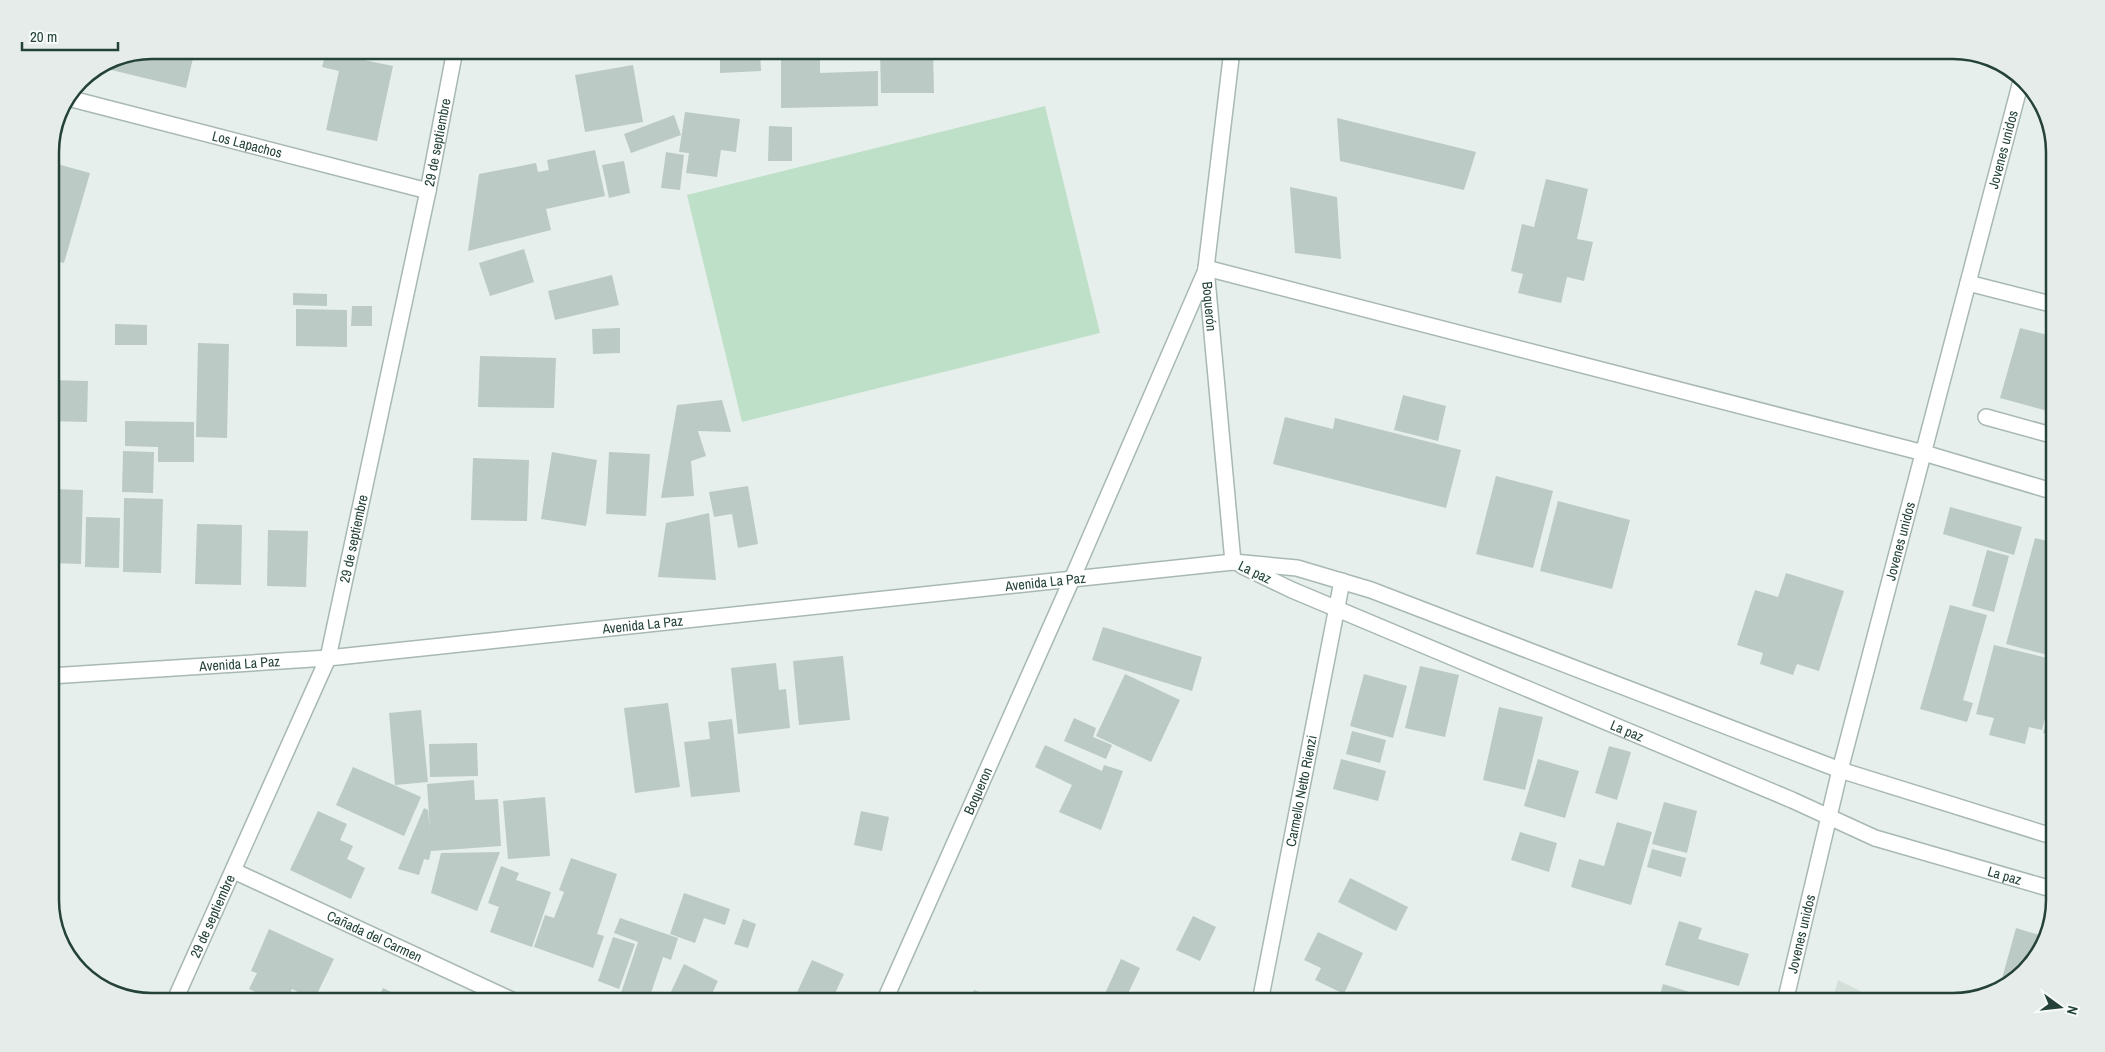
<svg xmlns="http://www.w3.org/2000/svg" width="2105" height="1052" viewBox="0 0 2105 1052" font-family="'Archivo Narrow',sans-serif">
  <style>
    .built { fill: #d4dfda }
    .green { fill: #bfe0c8 }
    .building { fill: #bbcac4 }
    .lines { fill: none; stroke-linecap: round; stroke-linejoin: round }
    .service-casing { stroke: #a8b8b2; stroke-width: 18 }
    .minor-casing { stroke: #a8b8b2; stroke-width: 18 }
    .tertiary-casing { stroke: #a8b8b2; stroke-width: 18 }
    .service { stroke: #fff; stroke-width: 15 }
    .minor { stroke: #fff; stroke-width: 15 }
    .tertiary { stroke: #fff; stroke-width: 15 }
    .labels { text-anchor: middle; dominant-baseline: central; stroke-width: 4; stroke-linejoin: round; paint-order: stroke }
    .street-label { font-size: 14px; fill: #24423a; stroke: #f7fbf9 }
    .rim { fill: none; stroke: #24423a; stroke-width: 2.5 }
  </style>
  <rect width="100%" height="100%" fill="#e6efeb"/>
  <path class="built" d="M1838,980L1882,1002H1832Z"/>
  <path class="green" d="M1045,106L1100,333L742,422L687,195Z"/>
  <path class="building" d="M152,50H195L186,88L99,67L113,58Z
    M348,50H369L367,56Z
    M720,50H760L761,71L720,73Z
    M781,50H820V73L878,71V106L781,108Z
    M880,50H933L934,93H881Z
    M326,52L393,66L377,141L326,130L339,71L322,67Z
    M633,65L643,122L585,132L575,75Z
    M685,112L740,119L736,152L721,150L717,177L686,173L689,153L679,152Z
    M674,115L681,135L631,153L624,134Z
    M1337,118L1476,152L1464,190L1340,161Z
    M769,126L792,127V161H768Z
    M595,150L605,196L546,209L551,230L468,251L479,174L536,163L538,172L549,170L547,160Z
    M666,152L684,155L680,190L661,188Z
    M624,161L630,193L609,198L602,165Z
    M50,162L90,173L64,263L50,259Z
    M1546,179L1588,189L1577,239L1593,242L1584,281L1567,277L1561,303L1518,293L1523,274L1511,271L1522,224L1534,227Z
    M1290,187L1337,197L1341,259L1295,253Z
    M524,249L534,282L490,296L479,263Z
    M612,275L619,305L555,320L548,291Z
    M293,293L327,294V306L293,305Z
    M352,306H372V326H351Z
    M296,309L347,310V347L296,346Z
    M115,324L147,325V345H115Z
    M620,328V353L593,354L592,329Z
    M2020,328L2055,337V413L2000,398Z
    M198,343L229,344L227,438L196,437Z
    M480,356L556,358L554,408L478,407Z
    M50,380L88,381L87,422L50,421Z
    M1403,395L1446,406L1438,441L1394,430Z
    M722,400L731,432L698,431L706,456L691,461L694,496L661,498L677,405Z
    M1285,417L1333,429L1335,418L1461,450L1446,508L1273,464Z
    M125,421L194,422V462H158V447L125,446Z
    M123,451L154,452L153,493L122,492Z
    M552,452L597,460L586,526L541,519Z
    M609,452L650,454L646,516L606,514Z
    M473,458L529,460L527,521L471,520Z
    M1496,476L1553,491L1533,568L1476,554Z
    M748,486L758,544L738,548L732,514L714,517L709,492Z
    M54,489L83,490L81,564L52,563Z
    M124,498L163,499L161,573L123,572Z
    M1558,501L1630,520L1612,589L1540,571Z
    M1950,507L2022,527L2014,555L1943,534Z
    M709,513L716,580L658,577L666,523Z
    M86,517L120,518L119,568L85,567Z
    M197,524L242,525L241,585L195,584Z
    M268,530L308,531L306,587L267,586Z
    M2035,538L2055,543V657L2006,644Z
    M1987,550L2009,556L1994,612L1972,606Z
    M1786,573L1844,591L1819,671L1797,664L1793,675L1760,664L1763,653L1737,645L1755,590L1778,597Z
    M1950,605L1987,615L1963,700L1973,703L1967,722L1920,709Z
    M1103,627L1202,657L1192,691L1092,660Z
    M1994,645L2055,660V679L2042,730L2029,727L2025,744L1989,735L1994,718L1976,714Z
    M843,656L850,720L799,725L793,661Z
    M776,663L779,690L786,689L790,728L738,734L731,668Z
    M1420,666L1459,675L1445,737L1405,728Z
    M1125,674L1180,700L1151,762L1096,736Z
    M1364,674L1407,686L1393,738L1350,726Z
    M2054,701H2055V720L2050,719Z
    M668,703L680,787L635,793L624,708Z
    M1499,707L1543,717L1525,790L1483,780Z
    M421,710L428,782L395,785L389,713Z
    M1074,718L1096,728L1093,737L1112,745L1106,759L1064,741Z
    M732,719L740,792L691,797L684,742L710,739L708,722Z
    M2047,720L2055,722V736L2043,733Z
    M1352,731L1386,740L1380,763L1346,754Z
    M477,743L478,776L430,777L429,744Z
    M1045,745L1102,771L1104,765L1123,771L1101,830L1059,812L1072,785L1035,767Z
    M1609,746L1631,752L1617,800L1595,793Z
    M1341,759L1386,771L1378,801L1333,789Z
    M1538,759L1579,771L1565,818L1524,806Z
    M353,767L421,797L404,836L336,805Z
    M474,780L475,800L498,799L501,846L431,851L429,860L424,859L419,875L398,869L424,808L428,810L430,830L427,784Z
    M545,797L550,856L508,859L503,801Z
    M1664,802L1697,811L1687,853L1652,844Z
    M318,811L347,824L340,840L353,846L347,859L365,868L351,899L290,870Z
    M861,811L889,817L882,851L854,845Z
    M1617,822L1652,832L1631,905L1571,887L1579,859L1604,866Z
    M1520,832L1557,843L1549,872L1511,860Z
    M1652,849L1686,858L1681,877L1647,867Z
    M500,852L477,911L431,893L441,853Z
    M571,858L617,874L597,934L604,936L593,968L534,947L545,915L554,918L564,892L559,890Z
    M501,866L519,873L516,880L551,892L532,947L490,932L499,907L488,903Z
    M1350,878L1408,907L1396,931L1338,902Z
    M684,893L730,909L725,925L704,918L695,943L670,934Z
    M1193,916L1216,927L1200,961L1176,950Z
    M620,918L678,938L671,960L663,957L648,1002L621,993L638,942L614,933Z
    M743,919L756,924L748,948L734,944Z
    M1679,921L1702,928L1698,939L1749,954L1739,986L1665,965Z
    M2016,928L2046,937L2045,945L2010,985L2001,982Z
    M269,929L334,959L314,1000L292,989L286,1002H277L249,989L257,973L251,971Z
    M1318,932L1363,953L1344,994L1315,980L1321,968L1304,960Z
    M613,937L635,944L619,989L598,981Z
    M1121,959L1140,968L1124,1002H1101Z
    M812,960L844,974L831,1002L793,1001Z
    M684,964L718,981L708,1002H682L669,996Z
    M1663,984L1693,993L1690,1002H1658Z
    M383,988L412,1002H376Z
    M974,990L1005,1002H969Z
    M750,992L773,1002H746Z
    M1619,997L1636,1001V1002H1618Z"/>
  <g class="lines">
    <defs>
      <path id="service" d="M1968,283L2055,305
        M1986,417L2055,436"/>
      <g id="minor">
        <path id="s1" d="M68,98L428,191"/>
        <path d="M1206,268L1924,453L2055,492"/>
        <path id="s2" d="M234,871L516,1002"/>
        <path id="s3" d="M174,1002L328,658L428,191L455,50"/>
        <path id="s4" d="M884,1002L1072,579"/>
        <path id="s5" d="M1260,1002L1342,581"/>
        <path id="s6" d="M1785,1002L1840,770L2021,81"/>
      </g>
      <g id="tertiary">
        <path id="s7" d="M1232,50L1206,268L1233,562"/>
        <path id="s8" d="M1242,566L1292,590L1792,800L1875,838L2055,890"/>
        <path d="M1072,579L1206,270"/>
        <path id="s9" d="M50,676L328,658L1233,562L1297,568L1371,590L1840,770L2055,837"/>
      </g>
    </defs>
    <use href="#service" class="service-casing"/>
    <use href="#minor" class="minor-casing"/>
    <use href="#tertiary" class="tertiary-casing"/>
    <use href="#service" class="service"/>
    <use href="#minor" class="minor"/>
    <use href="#tertiary" class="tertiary"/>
  </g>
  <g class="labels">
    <g class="street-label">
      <text stroke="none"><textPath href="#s3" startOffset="904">29 de septiembre</textPath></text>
      <text stroke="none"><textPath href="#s1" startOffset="185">Los Lapachos</textPath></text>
      <text stroke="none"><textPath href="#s6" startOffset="880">Jovenes unidos</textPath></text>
      <text stroke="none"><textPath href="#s7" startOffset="258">Boquerón</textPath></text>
      <text stroke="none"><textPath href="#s3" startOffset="499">29 de septiembre</textPath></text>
      <text stroke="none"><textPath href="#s6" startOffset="475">Jovenes unidos</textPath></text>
      <text transform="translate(1255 572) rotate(26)">La paz</text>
      <text stroke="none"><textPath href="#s9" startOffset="1000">Avenida La Paz</textPath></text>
      <text stroke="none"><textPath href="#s9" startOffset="595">Avenida La Paz</textPath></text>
      <text stroke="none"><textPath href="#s9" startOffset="190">Avenida La Paz</textPath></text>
      <text stroke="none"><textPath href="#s8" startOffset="419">La paz</textPath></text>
      <text stroke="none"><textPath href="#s4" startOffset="231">Boqueron</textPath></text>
      <text stroke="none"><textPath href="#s5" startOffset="215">Carmello Netto Rienzi</textPath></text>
      <text stroke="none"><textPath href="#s8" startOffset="824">La paz</textPath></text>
      <text stroke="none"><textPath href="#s3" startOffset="94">29 de septiembre</textPath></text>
      <text stroke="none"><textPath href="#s6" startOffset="70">Jovenes unidos</textPath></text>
      <text stroke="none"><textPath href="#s2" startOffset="155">Cañada del Carmen</textPath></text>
    </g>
  </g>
  <path d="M0 0H2105V1052H0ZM152 59H1953A93 93 0 0 1 2046 152V900A93 93 0 0 1 1953 993H152A93 93 0 0 1 59 900V152A93 93 0 0 1 152 59Z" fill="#e6ecea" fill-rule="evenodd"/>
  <path class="rim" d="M152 59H1953A93 93 0 0 1 2046 152V900A93 93 0 0 1 1953 993H152A93 93 0 0 1 59 900V152A93 93 0 0 1 152 59Z"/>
  <g transform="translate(2060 1007) rotate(105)" stroke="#f7fbf9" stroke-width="4" paint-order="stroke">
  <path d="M0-4L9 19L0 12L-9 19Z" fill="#24423a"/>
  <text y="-8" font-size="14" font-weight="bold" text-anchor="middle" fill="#24423a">N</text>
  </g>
  <path d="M22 42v8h96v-8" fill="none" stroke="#24423a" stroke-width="2.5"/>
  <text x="30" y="42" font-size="15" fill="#24423a" stroke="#f7fbf9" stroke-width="4" paint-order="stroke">20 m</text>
</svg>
